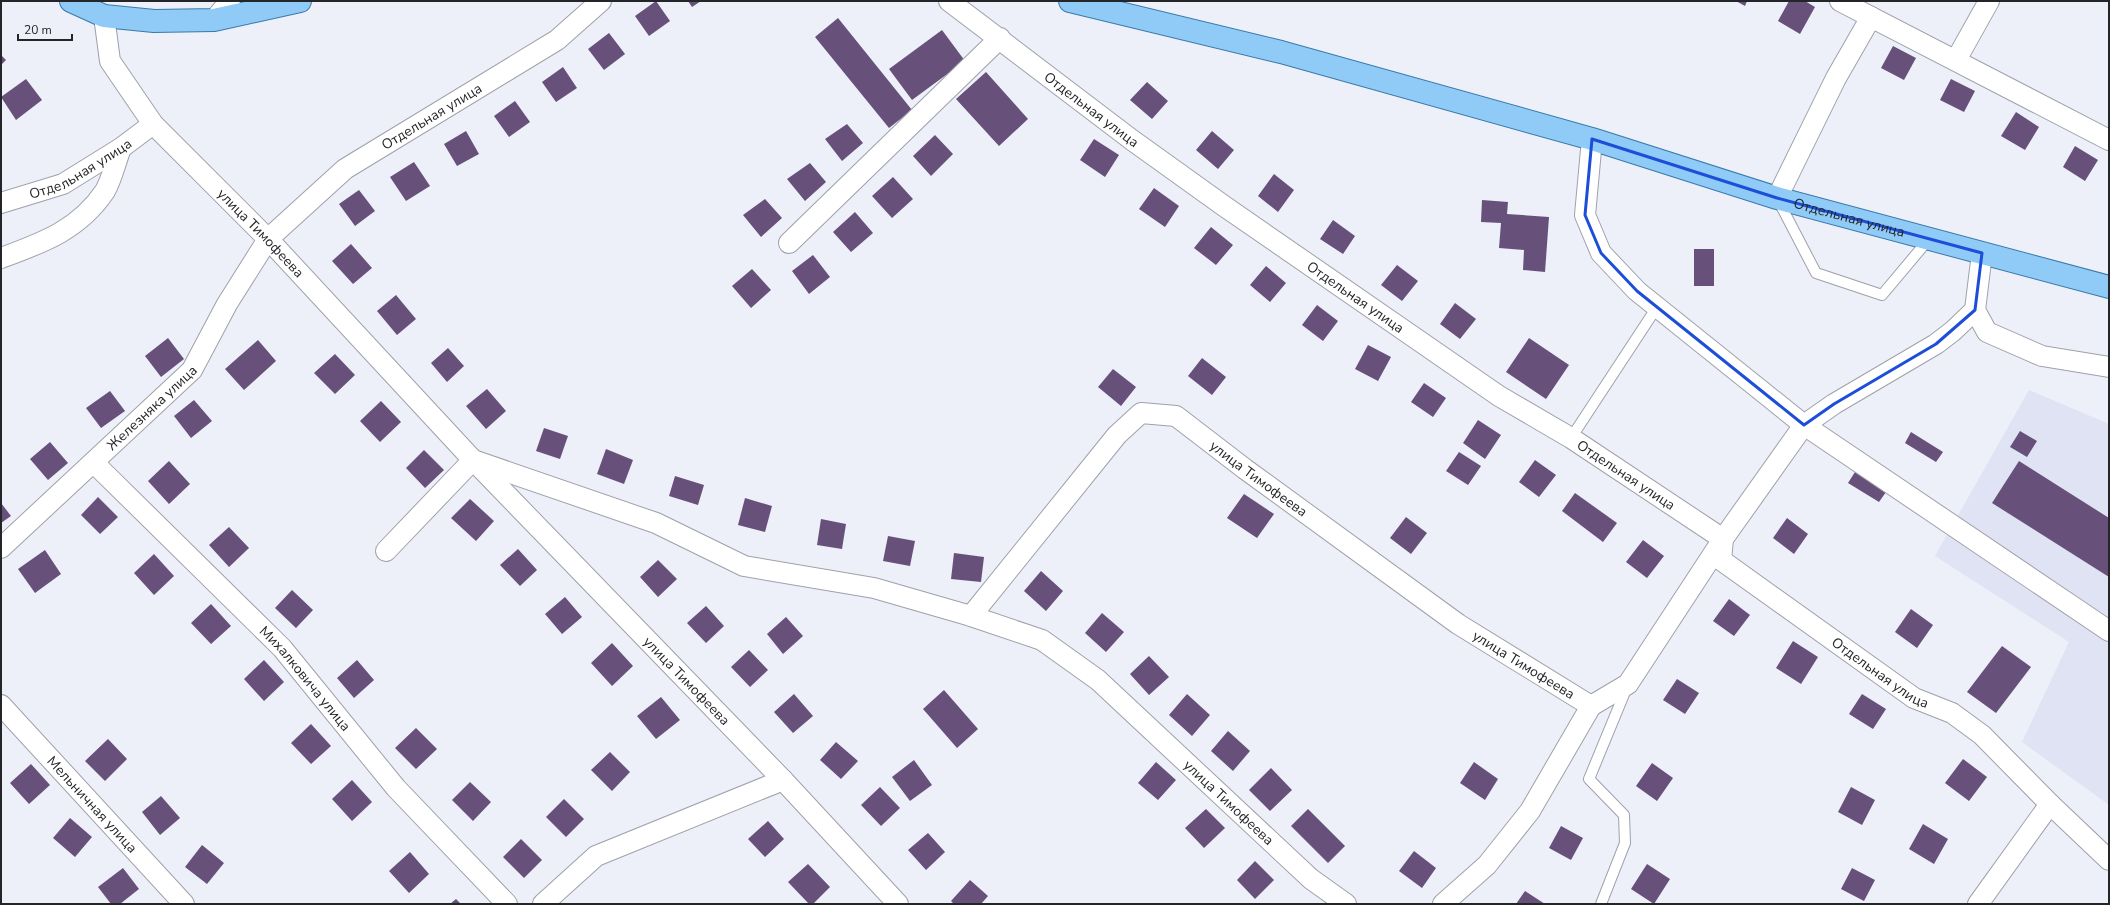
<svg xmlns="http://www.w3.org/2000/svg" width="2110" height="905" viewBox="0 0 2110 905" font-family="'Nunito Sans',sans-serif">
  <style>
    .built { fill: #dfe3f3 }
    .building { fill: #67517b }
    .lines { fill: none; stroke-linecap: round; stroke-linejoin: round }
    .lane-casing { stroke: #9fa1aa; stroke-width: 12 }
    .street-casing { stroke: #9fa1aa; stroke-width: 22 }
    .primary-casing { stroke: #397aaa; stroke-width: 24 }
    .lane { stroke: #fff; stroke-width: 10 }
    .street { stroke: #fff; stroke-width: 20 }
    .primary { stroke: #8fcbf6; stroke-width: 22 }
    .marked { fill: none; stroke: #1d4ed8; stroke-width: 3; stroke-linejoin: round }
    .labels { text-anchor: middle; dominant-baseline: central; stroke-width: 4; stroke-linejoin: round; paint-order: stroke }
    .street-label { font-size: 14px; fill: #242528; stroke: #edeff9 }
  </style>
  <rect width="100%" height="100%" fill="#edeff9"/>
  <path class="built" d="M2029,390L2109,424V805L2022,742L2069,642L1935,556Z"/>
  <path class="building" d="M656,1L670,21L649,36L635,16Z
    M688,1H701L692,7Z
    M1736,1H1747L1745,6Z
    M1789,1H1805L1815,7L1800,34L1778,21Z
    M838,18L912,110L889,128L815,37Z
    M942,30L965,61L912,100L889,69Z
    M609,33L625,54L604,70L588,49Z
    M1893,46L1916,58L1904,80L1881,68Z
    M1,55L6,60L1,65Z
    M563,67L577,88L556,102L542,82Z
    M986,72L1028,119L999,146L956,99Z
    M26,79L42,100L16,120L1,97Z
    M1951,79L1975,91L1964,112L1940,100Z
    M1147,82L1168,101L1152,119L1130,100Z
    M515,101L530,122L509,137L494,116Z
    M2016,112L2039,127L2025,150L2001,136Z
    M847,124L863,143L842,161L825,139Z
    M466,131L479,154L457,166L444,144Z
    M1212,131L1234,150L1218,169L1196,150Z
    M935,135L953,154L931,176L913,156Z
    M1094,139L1119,155L1105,177L1080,160Z
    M2075,146L2098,160L2085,181L2063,167Z
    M414,162L430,186L406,201L390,177Z
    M810,163L826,182L805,201L787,179Z
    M1274,174L1294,190L1278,212L1258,196Z
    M893,177L913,199L892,218L872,196Z
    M1154,188L1179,206L1165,227L1139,209Z
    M359,190L375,211L355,226L339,204Z
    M765,199L782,218L761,237L743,215Z
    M1482,200L1508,202L1507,214L1549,217L1545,272L1523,270L1524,250L1499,248L1501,223L1481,222Z
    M855,212L873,233L851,252L833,232Z
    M1333,220L1355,236L1343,254L1320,239Z
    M1211,227L1233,245L1216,265L1194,248Z
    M351,244L372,268L353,284L332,261Z
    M1694,249H1714V286H1694Z
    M813,255L830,277L809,294L792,271Z
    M1397,265L1418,281L1402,301L1381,285Z
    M1266,266L1286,283L1270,302L1250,285Z
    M752,269L771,290L751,308L732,286Z
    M396,295L416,319L397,335L377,311Z
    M1455,303L1476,319L1460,339L1440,324Z
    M1317,305L1338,321L1323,341L1302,325Z
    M168,338L184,359L161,377L145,356Z
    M1529,338L1569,365L1546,399L1506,372Z
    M258,340L276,361L244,390L225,369Z
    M1368,345L1391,357L1378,381L1355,369Z
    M448,348L464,366L447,382L431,363Z
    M335,354L355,375L335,394L314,373Z
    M1202,358L1226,377L1212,395L1188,376Z
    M1113,369L1136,387L1121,406L1098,387Z
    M1424,383L1446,398L1433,417L1411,402Z
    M487,389L506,411L486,429L466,406Z
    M110,391L125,411L101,428L86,408Z
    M194,400L212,421L191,438L174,416Z
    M381,401L401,422L380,442L360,421Z
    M1478,420L1501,435L1485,459L1463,443Z
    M544,428L568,436L560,459L536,451Z
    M2020,431L2037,441L2027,457L2010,447Z
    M1911,432L1943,452L1936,462L1905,443Z
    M50,442L68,463L48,480L30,459Z
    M606,449L633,460L624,484L597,474Z
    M424,450L444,470L425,488L406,468Z
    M1459,452L1481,466L1468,485L1446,471Z
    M1535,460L1556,475L1539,497L1519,482Z
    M169,461L190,484L169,504L148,481Z
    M2019,461L2109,518V577L1992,503Z
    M1855,472L1886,492L1879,502L1848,483Z
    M675,476L704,485L698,505L669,496Z
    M1575,493L1617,523L1603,542L1562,511Z
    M1244,494L1274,514L1257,538L1227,518Z
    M98,497L118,517L100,534L81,515Z
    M745,498L772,506L765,532L738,525Z
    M470,499L494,521L476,541L451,518Z
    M1,503L11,516L1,523Z
    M1406,517L1427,533L1411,554L1390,538Z
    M1787,518L1808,534L1794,554L1773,538Z
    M821,519L846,524L842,549L817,545Z
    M229,527L249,548L229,567L209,545Z
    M888,536L915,541L910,566L883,561Z
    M1643,540L1664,556L1647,578L1626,562Z
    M518,549L537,570L520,586L500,565Z
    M45,550L61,574L35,593L18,569Z
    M954,553L984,557L981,582L951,579Z
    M154,554L174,576L154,595L134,573Z
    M658,560L677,579L658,597L640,577Z
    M1041,571L1063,591L1046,611L1024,591Z
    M292,590L313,610L296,628L275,608Z
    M565,597L582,617L562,634L545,614Z
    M1729,599L1750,615L1734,636L1713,621Z
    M211,604L231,626L211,644L191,623Z
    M706,606L724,626L706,643L687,623Z
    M1911,609L1933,625L1917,648L1895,632Z
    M1102,613L1124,632L1106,652L1085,633Z
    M786,617L803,636L783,654L767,634Z
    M1793,641L1818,657L1801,684L1776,668Z
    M612,643L633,666L612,686L591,663Z
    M2002,646L2031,667L1996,713L1967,692Z
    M749,650L768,670L750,687L731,667Z
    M1149,656L1169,677L1149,695L1130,674Z
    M264,660L284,682L264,701L244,679Z
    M357,660L374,680L354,698L337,678Z
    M1677,679L1699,693L1685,714L1663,700Z
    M944,690L978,729L957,748L923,709Z
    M794,694L813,716L793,733L774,712Z
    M1187,694L1210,715L1192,736L1169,715Z
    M1862,694L1886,709L1873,729L1849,714Z
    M661,697L680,720L656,739L637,716Z
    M311,724L331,746L311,764L291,743Z
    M416,728L437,749L416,769L395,748Z
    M1228,731L1250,751L1233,771L1211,751Z
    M108,739L127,759L105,781L85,761Z
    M836,742L858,761L841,779L820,760Z
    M610,752L630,772L612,791L591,770Z
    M1963,759L1987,777L1969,801L1945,783Z
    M914,760L932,785L910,801L892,777Z
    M1156,762L1176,780L1158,800L1138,783Z
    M1474,762L1498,779L1485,800L1460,783Z
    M1652,763L1673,778L1657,801L1636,786Z
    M31,764L50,785L29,804L10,783Z
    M1271,768L1292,790L1270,811L1249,790Z
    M352,780L372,802L352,821L332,799Z
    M470,782L491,802L473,821L452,800Z
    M880,787L900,808L881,826L861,805Z
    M1851,787L1875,800L1862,825L1838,812Z
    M161,796L180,818L160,835L142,812Z
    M564,799L584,819L566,837L546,817Z
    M1206,809L1225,828L1204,848L1185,828Z
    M1308,809L1345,846L1328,863L1291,826Z
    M70,818L92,837L75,857L53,838Z
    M768,821L784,839L765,857L748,839Z
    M1923,824L1948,839L1934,864L1909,849Z
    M1561,826L1583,838L1571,860L1549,848Z
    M928,833L945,852L926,870L908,850Z
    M521,839L542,860L524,878L503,857Z
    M202,845L224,863L207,884L185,867Z
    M1414,851L1436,868L1422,888L1399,871Z
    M410,852L429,874L409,893L389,871Z
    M1255,861L1274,880L1255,899L1237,880Z
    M808,864L830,887L813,904H809L788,882Z
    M1647,864L1670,879L1654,904L1631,889Z
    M123,868L139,889L120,904H111L98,887Z
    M1852,868L1875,880L1864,901L1841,889Z
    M970,880L988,896L981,904H954L951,901Z
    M1525,891L1545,904H1516Z
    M456,899L461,904H450Z"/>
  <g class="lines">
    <defs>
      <path id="lane" d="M1778,200L1816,273L1882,295L1929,239
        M1571,438L1657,307
        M1601,904L1625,843L1624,815L1589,779L1627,687"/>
      <g id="street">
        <path id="s1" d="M949,1L1132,140L1224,206L1499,396L1571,438L1723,539L1628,684L1591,706"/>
        <path d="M1840,1L2109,140"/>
        <path id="s2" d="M104,16L110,61L153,124L268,239L473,460L783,780L898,904"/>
        <path d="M214,20L230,1"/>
        <path d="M1956,60L1989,1"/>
        <path d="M1592,139L1585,215L1601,253L1637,291L1804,425L2109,631"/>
        <path d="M1777,198L1836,78L1871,17"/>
        <path id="s3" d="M1,203L63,184L121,148L153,124"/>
        <path d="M789,243L1000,38"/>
        <path d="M1982,253L1975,310L1987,332L2042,356L2109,367"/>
        <path d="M1,258C42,243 79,230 105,191C112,179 116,161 121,148"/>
        <path id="s4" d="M1975,310L1953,331L1936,344L1834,404L1804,425L1723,539L1721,560L1914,698L1952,713L1982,735L2050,804"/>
        <path id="s5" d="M94,463L282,648L396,788L507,904"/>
        <path id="s6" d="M1,548L192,370L227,304L268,239L345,169L557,40L601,1"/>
        <path id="s7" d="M386,551L473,460L656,523L744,566L874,588L971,616L1042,640L1098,680L1311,879L1346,904"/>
        <path id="s8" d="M971,616L1117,435L1141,413L1176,416L1245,469L1458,624L1591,706L1530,811L1487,865L1443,904"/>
        <path id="s9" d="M1,705L184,904"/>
        <path d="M543,904L596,856L783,780"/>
        <path d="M1978,904L2050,804L2109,860"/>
      </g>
      <g id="primary">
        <path d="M71,1L104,16L154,21L214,20L300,1"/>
        <path id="s10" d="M1070,1L1281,52L1592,139L1777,198L2109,287"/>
      </g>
    </defs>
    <use href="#lane" class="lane-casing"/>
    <use href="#street" class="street-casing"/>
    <use href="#primary" class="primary-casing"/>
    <use href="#lane" class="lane"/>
    <use href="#street" class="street"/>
    <use href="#primary" class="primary"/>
  </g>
  <path class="marked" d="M1592,139L1777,198L1982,253L1975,310L1936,344L1834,404L1804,425L1637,291L1601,253L1585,215Z"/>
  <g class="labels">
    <g class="street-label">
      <text stroke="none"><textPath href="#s1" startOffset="179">Отдельная улица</textPath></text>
      <text stroke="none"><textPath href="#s6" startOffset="618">Отдельная улица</textPath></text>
      <text stroke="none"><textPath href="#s3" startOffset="87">Отдельная улица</textPath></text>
      <text stroke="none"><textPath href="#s10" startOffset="809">Отдельная улица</textPath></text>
      <text stroke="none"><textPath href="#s2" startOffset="275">улица Тимофеева</textPath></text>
      <text stroke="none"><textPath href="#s1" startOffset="503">Отдельная улица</textPath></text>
      <text stroke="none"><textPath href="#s6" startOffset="206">Железняка улица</textPath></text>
      <text stroke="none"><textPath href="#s1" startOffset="827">Отдельная улица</textPath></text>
      <text stroke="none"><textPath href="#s8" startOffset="404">улица Тимофеева</textPath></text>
      <text stroke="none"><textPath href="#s8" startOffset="728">улица Тимофеева</textPath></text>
      <text stroke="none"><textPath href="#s4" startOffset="563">Отдельная улица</textPath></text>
      <text stroke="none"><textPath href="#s5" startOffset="302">Михалковича улица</textPath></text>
      <text stroke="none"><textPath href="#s2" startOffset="893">улица Тимофеева</textPath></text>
      <text stroke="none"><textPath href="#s7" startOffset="973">улица Тимофеева</textPath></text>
      <text stroke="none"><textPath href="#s9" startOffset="135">Мельничная улица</textPath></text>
    </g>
  </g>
  <rect width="2110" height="905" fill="none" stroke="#242528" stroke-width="4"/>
  <path d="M18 34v6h54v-6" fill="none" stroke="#242528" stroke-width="2"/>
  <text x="24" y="34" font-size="12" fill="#242528" stroke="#edeff9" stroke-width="3" paint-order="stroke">20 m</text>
</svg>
